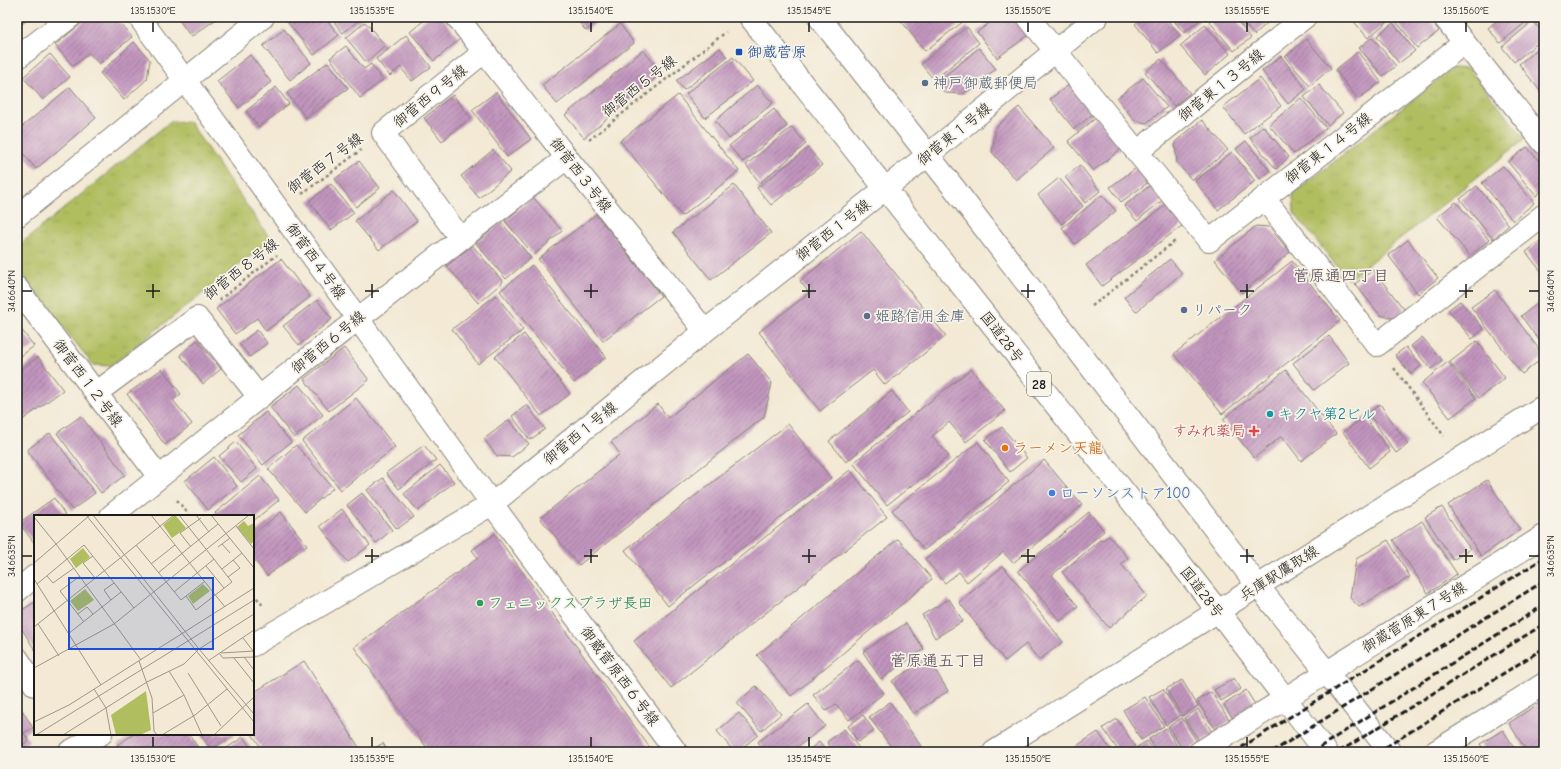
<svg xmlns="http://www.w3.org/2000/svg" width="1561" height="769" viewBox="0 0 1561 769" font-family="'Comic Neue','Klee One',sans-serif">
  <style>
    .grass { fill: url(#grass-tufts); stroke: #666d3e }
    .building { fill: url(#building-hatch) }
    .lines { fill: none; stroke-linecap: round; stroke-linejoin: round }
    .minor-casing { stroke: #888278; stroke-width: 24 }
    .tertiary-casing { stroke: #888278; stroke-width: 24 }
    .trunk-casing { stroke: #888278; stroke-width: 24 }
    .path { stroke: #888278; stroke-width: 2.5; stroke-dasharray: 3 3; stroke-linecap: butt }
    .minor { stroke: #fff; stroke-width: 22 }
    .tertiary { stroke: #fff; stroke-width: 22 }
    .trunk { stroke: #fff; stroke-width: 22 }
    .rail { stroke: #1c1c1c; stroke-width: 3; stroke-dasharray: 6 3; stroke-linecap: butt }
    .ticks { fill: none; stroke: #1c1c1c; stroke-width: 1.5 }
    .transit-dot { fill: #1a4fb4; stroke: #f7f3e8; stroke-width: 1.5 }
    .service-dot { fill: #5c6f8a; stroke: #f7f3e8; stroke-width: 1.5 }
    .culture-dot { fill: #0f9aa8; stroke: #f7f3e8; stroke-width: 1.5 }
    .health-dot { fill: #e0444e; stroke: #f7f3e8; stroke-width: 1.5 }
    .food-dot { fill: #e8710a; stroke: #f7f3e8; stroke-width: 1.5 }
    .shop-dot { fill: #3f7fe0; stroke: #f7f3e8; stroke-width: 1.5 }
    .leisure-dot { fill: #2e9e5b; stroke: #f7f3e8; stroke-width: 1.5 }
    .labels { text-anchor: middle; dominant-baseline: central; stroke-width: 3.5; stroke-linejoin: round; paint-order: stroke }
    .shield { fill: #f7f3e8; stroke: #5e5c59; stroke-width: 1 }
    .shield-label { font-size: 14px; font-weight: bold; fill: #1c1c1c }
    .transit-label { font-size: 15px; fill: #164399; stroke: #f7f3e8; text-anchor: start }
    .service-label { font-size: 15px; fill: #4e5e75; stroke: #f7f3e8; text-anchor: start }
    .street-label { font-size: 15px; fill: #1c1c1c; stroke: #f7f3e8 }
    .culture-label { font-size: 15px; fill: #0d838f; stroke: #f7f3e8; text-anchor: start }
    .health-label { font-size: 15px; fill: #be3a42; stroke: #f7f3e8; text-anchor: end }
    .food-label { font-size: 15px; fill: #c56008; stroke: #f7f3e8; text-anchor: start }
    .shop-label { font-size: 15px; fill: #366cbe; stroke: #f7f3e8; text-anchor: start }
    .leisure-label { font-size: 15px; fill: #27864d; stroke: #f7f3e8; text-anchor: start }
    .neighbourhood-label { font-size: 16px; fill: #564654; stroke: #f7f3e8 }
    .inset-road { fill: none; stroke: #9d978a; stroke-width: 1 }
    .view { fill: #1d4ed8; fill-opacity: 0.15; stroke: #1d4ed8; stroke-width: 2 }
    .inset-edge { fill: none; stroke: #1c1c1c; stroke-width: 2 }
    .neatline { fill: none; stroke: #1c1c1c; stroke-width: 1.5 }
    .ticks-label { font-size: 10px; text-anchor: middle; fill: #1c1c1c }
  </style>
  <defs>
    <pattern id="grass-tufts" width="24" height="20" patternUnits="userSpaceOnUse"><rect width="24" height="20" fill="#b1be60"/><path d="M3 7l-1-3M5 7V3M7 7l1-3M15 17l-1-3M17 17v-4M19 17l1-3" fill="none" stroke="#98a353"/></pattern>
    <pattern id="building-hatch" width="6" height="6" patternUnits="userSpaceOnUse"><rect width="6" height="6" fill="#c194bd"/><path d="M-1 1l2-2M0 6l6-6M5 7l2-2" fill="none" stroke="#9c7899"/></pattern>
  </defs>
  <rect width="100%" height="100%" fill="#f7f3e8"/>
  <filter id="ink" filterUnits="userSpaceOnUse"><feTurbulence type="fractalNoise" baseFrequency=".025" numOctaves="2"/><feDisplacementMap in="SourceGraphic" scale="8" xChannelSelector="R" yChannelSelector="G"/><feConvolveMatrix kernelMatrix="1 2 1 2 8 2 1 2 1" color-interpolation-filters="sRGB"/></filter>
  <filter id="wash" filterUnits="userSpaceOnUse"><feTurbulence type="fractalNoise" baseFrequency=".012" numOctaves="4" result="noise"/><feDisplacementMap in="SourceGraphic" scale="16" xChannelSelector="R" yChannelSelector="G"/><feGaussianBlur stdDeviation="0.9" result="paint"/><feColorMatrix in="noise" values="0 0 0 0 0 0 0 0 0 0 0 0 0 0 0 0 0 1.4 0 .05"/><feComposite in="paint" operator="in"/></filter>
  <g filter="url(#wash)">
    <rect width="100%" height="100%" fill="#f3e9d4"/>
    <path class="grass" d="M1453,68L1469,69L1525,139L1348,280L1294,213L1293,194Z
      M171,121L189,122L271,240L110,366L93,365L17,268V247Z"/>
    <g id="blocks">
      <path class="building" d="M17,17H30L17,28Z
        M89,17H115L132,37L99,64L89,53L73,66L55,45Z
        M177,17H219L191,37Z
        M295,17H324L339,35L314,55L288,23Z
        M330,17H360L362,18L343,33Z
        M428,17H442L460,39L434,61L410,32Z
        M575,17H603L586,31Z
        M898,17H969L925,51Z
        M998,17H1015L1029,35L997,58L977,32Z
        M1143,17H1165L1180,35L1158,53L1135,24Z
        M1171,17H1199L1201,19L1184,33Z
        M1214,17H1234L1251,38L1234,51L1209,21Z
        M1239,17H1272L1273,18L1254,35Z
        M1350,17H1393L1368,38Z
        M1400,17H1428L1439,31L1417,48L1396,21Z
        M1501,17H1530L1531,18L1500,43L1488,28Z
        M1533,21L1544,34V38L1514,62L1502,47Z
        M365,22L385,45L366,62L346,38Z
        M1393,23L1415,51L1399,63L1377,36Z
        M620,24L634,43L557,104L542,85Z
        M1205,25L1230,54L1205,75L1180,46Z
        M967,27L979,43L934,80L921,64Z
        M284,29L311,63L290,80L263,46Z
        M406,35L431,67L412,81L400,67L390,76L376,59Z
        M1372,37L1396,66L1383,76L1359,48Z
        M1306,39L1331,68L1310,86L1285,57Z
        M134,42L150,60L147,79L124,100L100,73Z
        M1544,44V96L1519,64Z
        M346,46L364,69L371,64L383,80L360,98L330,58Z
        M720,48L727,57L684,90L676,81Z
        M979,48L996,69L963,94L945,93L936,83Z
        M643,50L662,73L584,138L565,115Z
        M1358,52L1381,82L1358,99L1335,70Z
        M50,54L70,77L43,100L23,77Z
        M250,55L271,82L239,108L217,81Z
        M1281,56L1306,89L1288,104L1262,71Z
        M733,57L753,81L705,118L686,94Z
        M1161,59L1190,93L1174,106L1145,72Z
        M328,62L348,88L306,118L287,93Z
        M1143,78L1167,107L1146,123L1134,120L1117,98Z
        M1260,78L1281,106L1244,134L1223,107Z
        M1070,84L1094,113L1074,129L1050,99Z
        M757,85L773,103L729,139L715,121Z
        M1319,85L1343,113L1328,125L1304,97Z
        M70,87L96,118L36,169L17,146V131Z
        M276,87L289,104L259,127L246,111Z
        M496,92L531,139L507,157L472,110Z
        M453,95L471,118L442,141L424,118Z
        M678,95L739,171L682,216L620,141Z
        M1301,98L1326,128L1294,154L1269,125Z
        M1019,107L1054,148L1016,180L992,152L996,127Z
        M774,109L787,126L743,162L729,146Z
        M1097,117L1122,148L1093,171L1068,141Z
        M1202,120L1228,150L1192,180L1177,163L1175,142Z
        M1263,126L1289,157L1276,169L1250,138Z
        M792,127L806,144L760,183L746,165Z
        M1246,141L1270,171L1260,179L1236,149Z
        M1527,147L1544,167V189L1536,196L1508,162Z
        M808,148L822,165L771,205L757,188Z
        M493,150L511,171L479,198L461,176Z
        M1232,152L1255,181L1218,210L1195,181Z
        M359,161L380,188L356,207L335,179Z
        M1080,165L1100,191L1085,203L1065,177Z
        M1139,166L1150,181L1121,202L1110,187Z
        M1503,166L1534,203L1513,221L1482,183Z
        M1059,178L1083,206L1062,224L1038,195Z
        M331,184L354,213L331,230L309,201Z
        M1152,184L1165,198L1137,221L1124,206Z
        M734,185L771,233L711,280L673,232Z
        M1477,186L1509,225L1493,239L1460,199Z
        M394,190L417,221L379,250L355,221Z
        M1102,195L1116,211L1075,244L1062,228Z
        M533,197L562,231L534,255L505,221Z
        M1456,202L1489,240L1470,256L1437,217Z
        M1167,204L1183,225L1102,286L1086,265Z
        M596,214L661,296L603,341L538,259Z
        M501,222L531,258L506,279L476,243Z
        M1256,226L1269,227L1290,252L1242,293L1215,260Z
        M861,231L946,336L885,385L873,370L820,411L759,332L809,293L800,281Z
        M1544,238V275L1526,252Z
        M1408,240L1438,278L1418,294L1388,255Z
        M472,245L503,282L478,303L447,266Z
        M281,259L310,297L266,331L257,318L235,334L216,309Z
        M1170,259L1182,273L1136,312L1124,297Z
        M1292,261L1340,321L1222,414L1174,354Z
        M532,265L606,357L574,383L500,291Z
        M1373,270L1404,309L1396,319L1380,315L1355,284Z
        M1495,290L1544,356V357L1522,374L1471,307Z
        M496,295L523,330L478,364L452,329Z
        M317,300L332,319L299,345L283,326Z
        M1460,301L1484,329L1472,339L1448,310Z
        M1541,301L1544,305V347L1521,316Z
        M17,324L34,346L17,359Z
        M257,330L267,343L250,357L239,344Z
        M524,334L570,394L541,416L495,357Z
        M1329,336L1349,363L1314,390L1293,363Z
        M1422,337L1442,360L1431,369L1411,346Z
        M197,340L221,369L203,384L180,355Z
        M1477,341L1505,378L1479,398L1450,362Z
        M1406,347L1421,366L1411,374L1395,355Z
        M344,348L369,380L329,411L304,379Z
        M748,354L772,383L764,417L579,565L540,518L620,454L611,442L658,404L668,418Z
        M38,357L63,390L17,424V373Z
        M1448,362L1476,398L1450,418L1422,383Z
        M162,369L181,394L173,400L192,424L165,445L127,394Z
        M971,369L1005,411L966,442L949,422L932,436L949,456L887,505L853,463Z
        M1286,370L1336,434L1301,461L1282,436L1254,458L1223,419Z
        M299,385L323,415L294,438L270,407Z
        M892,391L908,412L846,462L829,441Z
        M356,398L395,447L341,490L302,441Z
        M1380,404L1408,444L1396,453L1368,413Z
        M527,405L545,429L530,440L512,416Z
        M266,412L291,442L263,465L238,435Z
        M81,416L125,475L101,493L57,433Z
        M1365,417L1390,452L1369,468L1343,432Z
        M509,420L529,444L512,457L497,456L484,439Z
        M788,424L831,478L668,606L625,550Z
        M1002,427L1027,458L1010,472L985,440Z
        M50,433L95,493L72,510L27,450Z
        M236,442L257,469L241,482L219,456Z
        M978,442L1009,482L924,550L892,510Z
        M296,445L333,488L305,512L268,469Z
        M424,445L436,460L399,489L386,473Z
        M214,457L237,486L208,510L185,481Z
        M1044,460L1082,505L1013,563L1003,552L967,582L959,572L945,583L925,559Z
        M440,465L454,482L418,511L404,494Z
        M850,470L887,517L671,688L634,641Z
        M260,476L279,500L253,521V516H217L215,513Z
        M383,478L414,517L397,529L367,490Z
        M1487,480L1520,530L1481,556L1448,505Z
        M362,493L392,530L376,543L347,505Z
        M54,498L66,516H35V544L19,523Z
        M1442,507L1470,549L1453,560L1425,517Z
        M342,509L370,545L348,562L320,526Z
        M281,512L307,545L267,576L253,558V534Z
        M1089,512L1104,531L1052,575L1078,606L1060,621L1018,571Z
        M1422,521L1457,574L1428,593L1393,540Z
        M495,534L653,752H430L354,647L478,558L472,550Z
        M1109,536L1128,558L1121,564L1147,596L1109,628L1062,572L1100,540L1101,541Z
        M898,539L932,579L791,696L757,655Z
        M1388,540L1410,577L1359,607L1350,598L1356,559Z
        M1003,566L1063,642L1039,660L1026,644L1005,661L959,602Z
        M949,599L963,621L935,638L922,615Z
        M35,602V650L17,621V613Z
        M906,623L924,649L881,679L863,652Z
        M928,658L948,691L913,714L892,681Z
        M858,660L884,693L849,720L836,704L826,711L813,695Z
        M304,661L362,752H264L252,734L253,693Z
        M1234,678L1241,689L1221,701L1214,690Z
        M1182,680L1198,706L1182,716L1166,689Z
        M756,686L781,714L761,731L737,703Z
        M1163,689L1180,716L1166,725L1149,697Z
        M1246,690L1256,706L1234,720L1224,705Z
        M1211,692L1230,721L1216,730L1197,701Z
        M1145,697L1164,726L1141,740L1123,710Z
        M1544,700V752H1527L1509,723Z
        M890,702L923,749L918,752H895L869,717Z
        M808,704L825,726L791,752H765L758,742Z
        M1198,709L1213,734L1200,742L1184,718Z
        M22,710L33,728L24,733L29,741L17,748V713Z
        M739,713L758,735L737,752H734L717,731Z
        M863,715L874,731L858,742L848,726Z
        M1182,718L1198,743L1184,752L1168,727Z
        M1117,719L1135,746L1126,752H1119L1103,728Z
        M1166,728L1181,752H1157L1149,739Z
        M844,729L862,752H834L827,742Z
        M1503,730L1517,752H1485L1480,744Z
        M1098,732L1112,752H1078L1075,747Z
        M134,734H189L201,752H122L117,745Z
        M200,734H235L211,750Z
        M243,737L254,752H221Z
        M1147,741L1155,752H1136L1134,749Z
        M819,742L827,752H806Z
        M383,743L388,752H369Z"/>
    </g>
  </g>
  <g filter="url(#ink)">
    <use href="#blocks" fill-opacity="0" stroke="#888278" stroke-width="1"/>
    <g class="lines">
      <defs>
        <path id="minor" d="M139,17L492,504L676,752
          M457,17L567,158L705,331
          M1028,17L1209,241L1464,43
          M1444,17L1544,143
          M17,58L70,17
          M1137,152L1305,17
          M1264,198L1377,345L1544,215
          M17,216L263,17
          M460,238L383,133L484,52
          M17,288L159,477
          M96,393L197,318L259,397
          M111,516C262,395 412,274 567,158
          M17,591L35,576
          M253,645L492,504L705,331L928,155L1097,17
          M17,658L35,685
          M69,752L101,734
          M1200,752L1544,536
          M1435,752L1544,684"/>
        <path id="tertiary" d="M994,752L1544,406"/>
        <path id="trunk" d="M750,17L1218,611L1326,752
          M819,17L954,188L1258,586L1390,752"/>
      </defs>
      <use href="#minor" class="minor-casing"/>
      <use href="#tertiary" class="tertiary-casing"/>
      <use href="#trunk" class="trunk-casing"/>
      <path class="path" d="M589,140L726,32
        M302,194L361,150
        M219,300L277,255
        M1092,306L1175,241
        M1394,368L1444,436
        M177,500L190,516
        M253,593L264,607"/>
      <use href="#minor" class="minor"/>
      <use href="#tertiary" class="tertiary"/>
      <use href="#trunk" class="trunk"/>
      <path class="rail" d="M1234,752L1544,558
        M1272,752L1544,581
        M1312,752L1544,605
        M1339,752L1544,624
        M1378,752L1544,648"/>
    </g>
  </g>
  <path class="ticks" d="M153,22V32M372,22V32M591,22V32M809,22V32M1028,22V32M1247,22V32M1466,22V32M153,284V298M372,284V298M591,284V298M809,284V298M1028,284V298M1247,284V298M1466,284V298M22,291H32M146,291H160M365,291H379M584,291H598M802,291H816M1021,291H1035M1240,291H1254M1459,291H1473M1529,291H1539M372,549V563M591,549V563M809,549V563M1028,549V563M1247,549V563M1466,549V563M22,556H32M365,556H379M584,556H598M802,556H816M1021,556H1035M1240,556H1254M1459,556H1473M1529,556H1539M153,737V747M372,737V747M591,737V747M809,737V747M1028,737V747M1247,737V747M1466,737V747"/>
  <rect class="transit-dot" x="735" y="48" width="8" height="8" rx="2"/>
  <g class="service-dot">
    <circle cx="925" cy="83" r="4"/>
    <circle cx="1184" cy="310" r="4"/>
    <circle cx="867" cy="316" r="4"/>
  </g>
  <circle class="culture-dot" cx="1270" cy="414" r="4"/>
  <path class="health-dot" d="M1252 425h4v4h4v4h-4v4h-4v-4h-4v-4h4z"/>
  <circle class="food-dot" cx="1005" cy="448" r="4"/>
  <circle class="shop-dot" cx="1052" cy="493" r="4"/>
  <circle class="leisure-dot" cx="480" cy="603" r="4"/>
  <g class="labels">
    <rect class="shield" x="1027" y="372" width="24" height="24" rx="3"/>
    <g class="shield-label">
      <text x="1039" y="384">28</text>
    </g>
    <g class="transit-label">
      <text x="747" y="52">御蔵菅原</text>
    </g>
    <g class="service-label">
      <text x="933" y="83">神戸御蔵郵便局</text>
      <text x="1192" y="310">リパーク</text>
      <text x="875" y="316">姫路信用金庫</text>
    </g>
    <g class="street-label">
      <text transform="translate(1221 85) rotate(-39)">御菅東１３号線</text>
      <text transform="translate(639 86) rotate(-38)">御菅西５号線</text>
      <text transform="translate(430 96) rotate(-39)">御菅西９号線</text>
      <text transform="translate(954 134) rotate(-39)">御菅東１号線</text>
      <text transform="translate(1328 148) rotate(-38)">御菅東１４号線</text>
      <text transform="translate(325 163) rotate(-37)">御菅西７号線</text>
      <text transform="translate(581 175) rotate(52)">御菅西３号線</text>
      <text transform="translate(833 230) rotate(-38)">御菅西１号線</text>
      <text transform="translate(316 261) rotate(54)">御菅西４号線</text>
      <text transform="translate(241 269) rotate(-38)">御菅西８号線</text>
      <text transform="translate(1002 337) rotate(52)">国道28号</text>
      <text transform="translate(328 342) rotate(-39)">御菅西６号線</text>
      <text transform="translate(88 383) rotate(53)">御菅西１２号線</text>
      <text transform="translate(580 433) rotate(-39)">御菅西１号線</text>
      <text transform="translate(1279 573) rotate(-32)">兵庫駅鷹取線</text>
      <text transform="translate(1202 592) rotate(52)">国道28号</text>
      <text transform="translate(1414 617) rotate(-32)">御蔵菅原東７号線</text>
      <text transform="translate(620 676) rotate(53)">御蔵菅原西６号線</text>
    </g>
    <g class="culture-label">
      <text x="1278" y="414">キクヤ第2ビル</text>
    </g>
    <g class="health-label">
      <text x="1246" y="431">すみれ薬局</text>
    </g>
    <g class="food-label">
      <text x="1013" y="448">ラーメン天龍</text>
    </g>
    <g class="shop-label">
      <text x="1060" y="493">ローソンストア100</text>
    </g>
    <g class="leisure-label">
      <text x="488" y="603">フェニックスプラザ長田</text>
    </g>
    <g class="neighbourhood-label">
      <text x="1341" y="276">菅原通四丁目</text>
      <text x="938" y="661">菅原通五丁目</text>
    </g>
  </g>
  <g transform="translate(34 515)">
    <rect width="220" height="220" fill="#f3e9d4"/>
    <path d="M141,0L152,13L138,23L129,10ZM210,6L214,11L220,8V26L217,29L203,12ZM49,33L56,42L42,53L36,44ZM169,69L176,76L159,89L154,81ZM51,74L60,85L44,96L36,86Z" fill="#b1be60"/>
    <path d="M112,176L117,215L106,220H82L77,200Z" fill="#b1be60"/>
    <path class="inset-road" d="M52,0L220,207M59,0L165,134L220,199M117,0L191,92M145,0L198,67L162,95L152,81M162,0L175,17M177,0L220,53M0,2L22,29L107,145M202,11L220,34M188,29L196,38M102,30L147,85L170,67M157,32L146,18L167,3M184,32L196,23M59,41L49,48L61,63M0,48L56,0M117,49L141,30M172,51L190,73M188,54L208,38M124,58L184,9M13,61L19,68L40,53M46,61L26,76L50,107M194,62L206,53L199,45M0,64L67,170M3,69L50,30L100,93M140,77L180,44M77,85L70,75L80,68M44,99L53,92L59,99M4,109L25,141M0,112L140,0M34,119L87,77M209,123L219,136M185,138L189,143L220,142M187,138L220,136M210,142L220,155M200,143L220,168M105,146L118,183L120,216L123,220M174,146L220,115M0,153L80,109L215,0M135,156L150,180L168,220M154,158L187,211M60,174L72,193L77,220M119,198L150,180M0,207L35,190L220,73M2,220L220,85M29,220L113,167L150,149L165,134L220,99M128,220L161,200L193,174M180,220L220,182"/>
    <path class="view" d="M35,63H179V134H35Z"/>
    <rect width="220" height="220" class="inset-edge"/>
  </g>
  <rect width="1561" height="769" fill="none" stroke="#f7f3e8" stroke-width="44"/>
  <rect x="22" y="22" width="1517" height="725" class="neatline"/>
  <g class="ticks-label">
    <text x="153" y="14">135.1530°E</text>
    <text x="372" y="14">135.1535°E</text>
    <text x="591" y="14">135.1540°E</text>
    <text x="809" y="14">135.1545°E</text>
    <text x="1028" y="14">135.1550°E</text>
    <text x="1247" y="14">135.1555°E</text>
    <text x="1466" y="14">135.1560°E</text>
    <text transform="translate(11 291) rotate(-90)" y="4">34.6640°N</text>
    <text transform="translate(1550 291) rotate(-90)" y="4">34.6640°N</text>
    <text transform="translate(11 556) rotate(-90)" y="4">34.6635°N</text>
    <text transform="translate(1550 556) rotate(-90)" y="4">34.6635°N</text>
    <text x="153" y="762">135.1530°E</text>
    <text x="372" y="762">135.1535°E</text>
    <text x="591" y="762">135.1540°E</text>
    <text x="809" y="762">135.1545°E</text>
    <text x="1028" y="762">135.1550°E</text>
    <text x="1247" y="762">135.1555°E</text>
    <text x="1466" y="762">135.1560°E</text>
  </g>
</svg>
